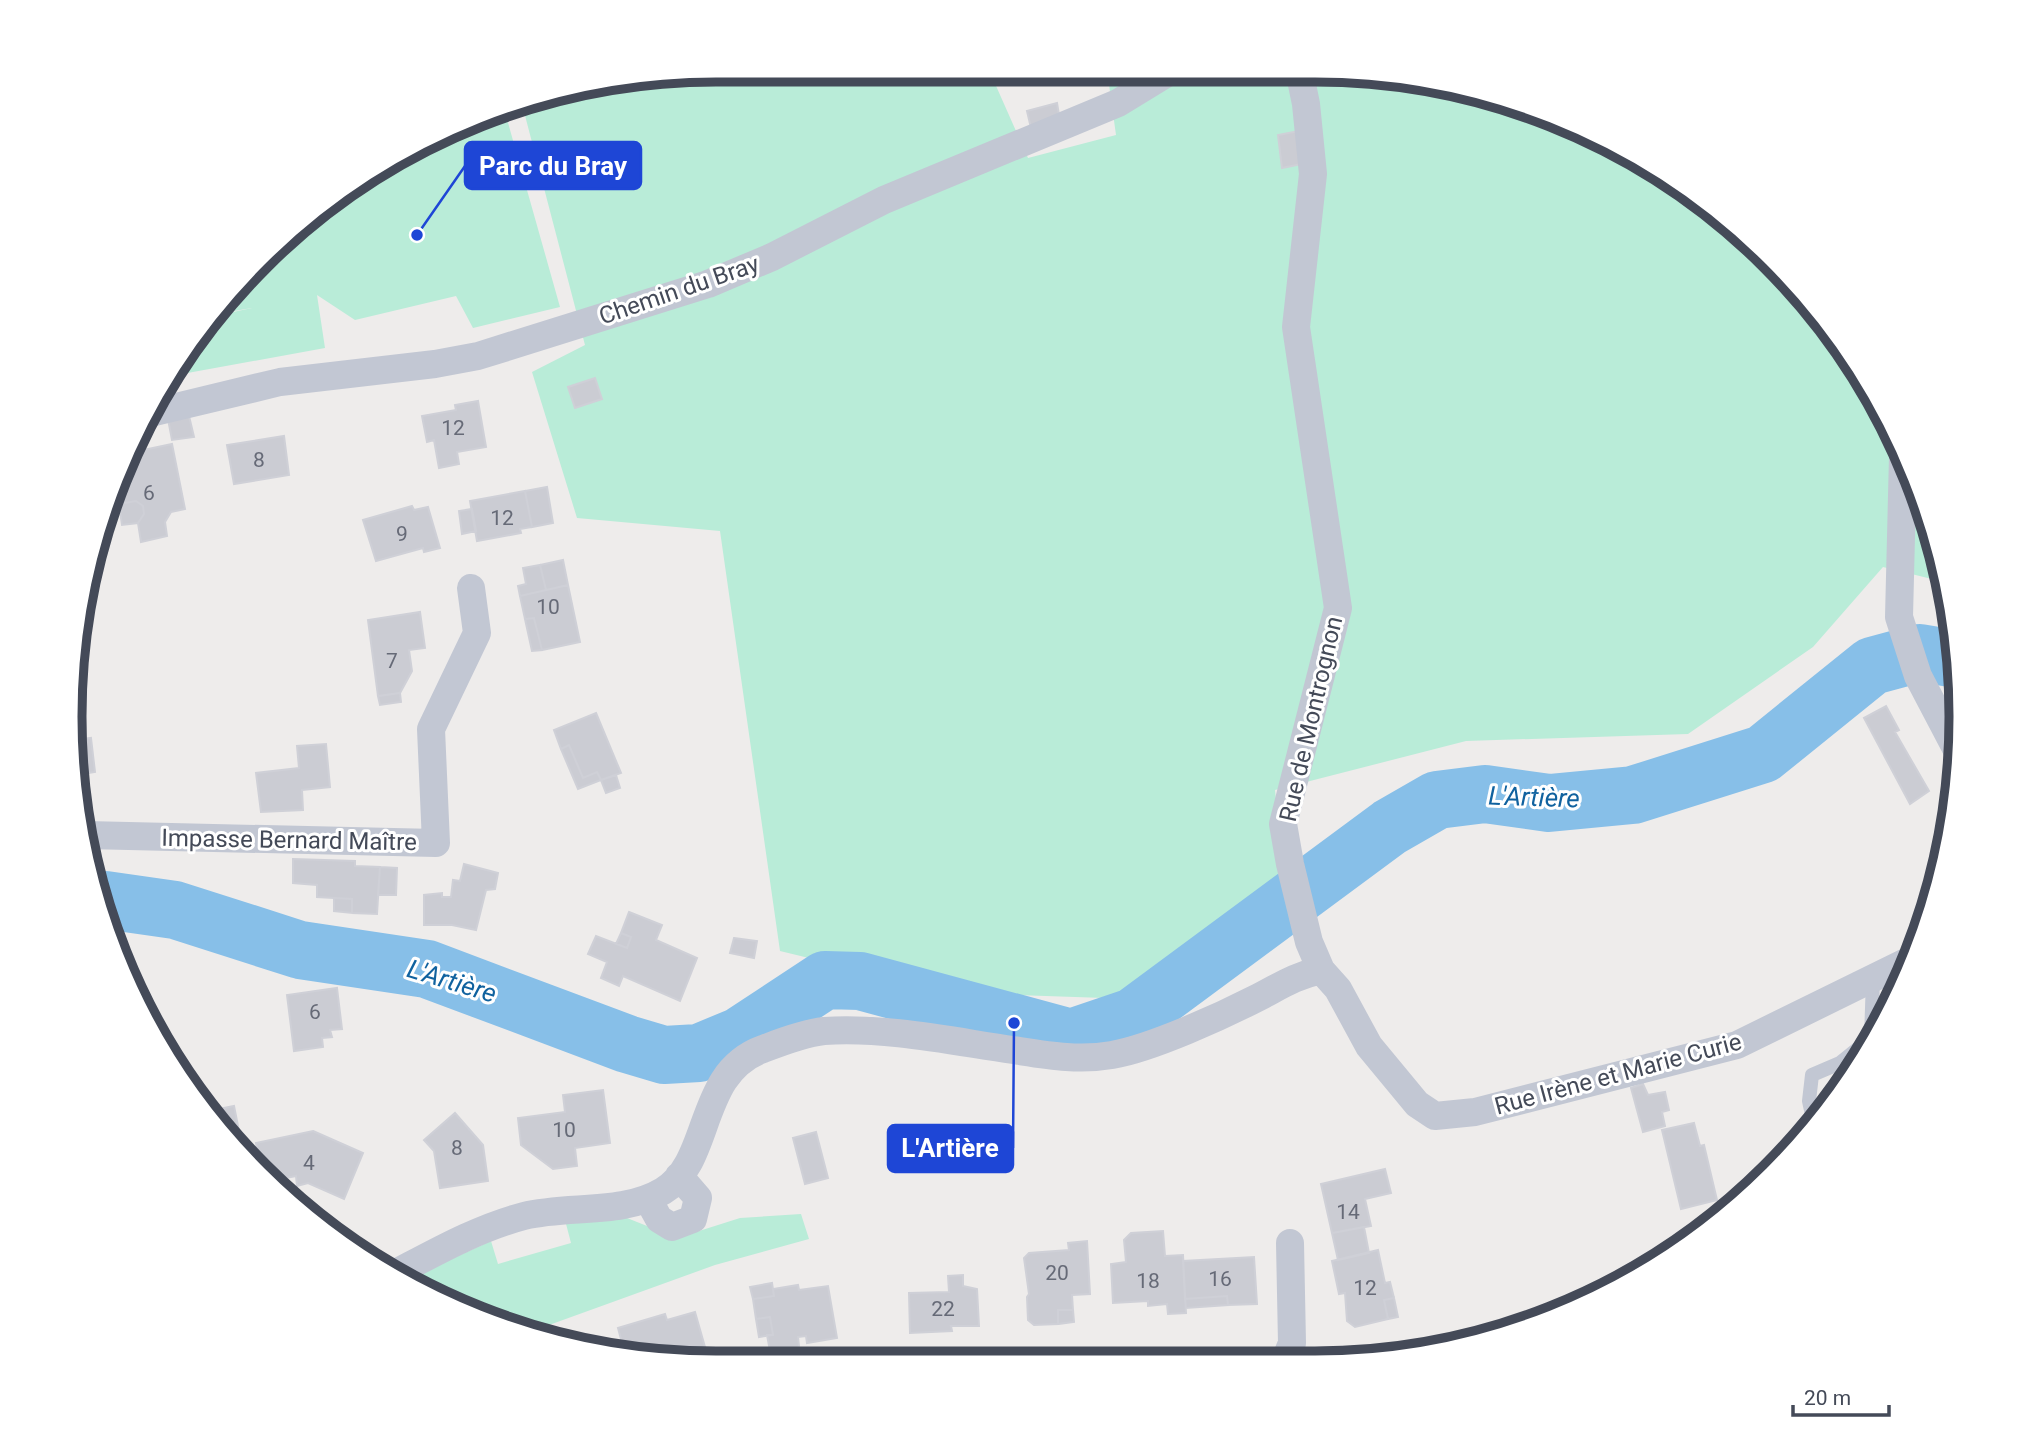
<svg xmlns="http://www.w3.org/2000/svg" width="2031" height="1433" viewBox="0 0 2031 1433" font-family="Roboto,sans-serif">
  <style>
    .green { fill: #b9ecd8 }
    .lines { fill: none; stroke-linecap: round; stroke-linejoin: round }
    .river { stroke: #87bfe8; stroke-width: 58 }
    .building { fill: #cbccd3; stroke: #cfd0d7; stroke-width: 2 }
    .service { stroke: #c2c7d3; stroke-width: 14 }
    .minor { stroke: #c2c7d3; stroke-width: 28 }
    .labels { text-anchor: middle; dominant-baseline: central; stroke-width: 6; stroke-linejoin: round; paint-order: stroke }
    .number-label { font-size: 21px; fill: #666a77 }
    .street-label { font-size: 24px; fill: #444a58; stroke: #fff }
    .water-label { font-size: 26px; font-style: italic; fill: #10629f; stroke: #fff }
    .rim { fill: none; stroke: #444a58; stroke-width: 9 }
    .leader { fill: none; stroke: #1e46d6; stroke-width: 2.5 }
    .callout-dot { fill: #1e46d6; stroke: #fff; stroke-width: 2.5 }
    .callout { fill: #1e46d6; stroke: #1e46d6; stroke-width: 2.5 }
    .callout-label { font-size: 26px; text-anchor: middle; font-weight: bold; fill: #fff }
  </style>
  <rect width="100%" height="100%" fill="#eeeceb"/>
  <path class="green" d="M716,70H989L1028,158L1116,135L1107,70H1315L1441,83L1638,157L1800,290L1874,393L1927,508L1944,582L1883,567L1813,647L1688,734L1466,741L1275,790L1289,929L1134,999L953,993L780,951L720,531L577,518L532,372L585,345L522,104L549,92Z
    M505,112L560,307L473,328L456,296L355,320L317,295L325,348L182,374L181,369L214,316L252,308L216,314L230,291L358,179Z
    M801,1214L809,1239L715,1265L527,1333L431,1297L405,1280L491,1241L498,1264L571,1243L565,1220L627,1218L677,1238L740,1218Z"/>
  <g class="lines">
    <path class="river" d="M105,900L175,910L300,950L427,969L627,1044L664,1055L699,1053L740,1036L825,980L860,981L1071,1038L1133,1017L1390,827L1437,800L1485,794L1549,803L1633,795L1763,754L1872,666L1920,653L1956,659"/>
  </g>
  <path class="building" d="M1332,72L1362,75V77L1334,82Z
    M1057,103L1059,115L1031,128L1027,111Z
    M1299,131L1302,164L1282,168L1278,135Z
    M595,378L602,399L575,408L568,387Z
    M478,401L486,447L457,452L459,464L439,468L434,440L427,442L422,416L456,410L455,405Z
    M189,416L194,437L172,440L168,419Z
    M284,436L289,475L234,484L227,445Z
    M172,444L185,509L171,512L165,522L167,536L141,542L138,523L144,514L143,506L136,501L119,504L116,483L131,480L129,453Z
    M547,487L553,523L532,527L525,491Z
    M525,491L532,527L520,529L521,533L477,541L470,501Z
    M136,501L143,506L144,514L138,523L122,525L119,504Z
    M412,506L414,510L428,507L440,548L424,552L423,548L376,561L363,520Z
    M472,509L476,531L462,534L459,511Z
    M563,560L568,585L546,590L540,565Z
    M94,563L99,580L89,583Z
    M540,565L546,590L520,596L518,586L526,584L523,568Z
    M568,585L580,642L542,650L534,618L525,619L520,596Z
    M420,612L425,648L409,650L412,671L400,693L378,696L368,620Z
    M534,618L542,650L532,651L525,619Z
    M400,693L401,702L380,705L378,696Z
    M1886,706L1899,730L1895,732L1929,791L1910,804L1864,718Z
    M596,713L621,773L601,780L597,772L583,778L569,745L561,749L554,730Z
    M91,738L95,772L76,775V740Z
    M326,744L330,787L302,790L303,810L261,812L256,773L299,768L297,746Z
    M569,745L583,778L597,772L601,780L578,789L561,749Z
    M616,775L620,788L606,793L601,780Z
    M293,859L355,861V866L380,867L377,914L352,913V899L317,897V885L293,883Z
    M464,864L498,873L495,889L486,890L476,930L452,925H424V895L442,893V897H451L453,880L460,881Z
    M380,867L397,868L396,895H378Z
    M334,898L352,899V913L334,911Z
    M629,912L662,925L656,940L697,958L680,1001L623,976L619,986L601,978L607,962L588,954L596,936L627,948L631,937L621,933Z
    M621,933L631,937L627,948L616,944Z
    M734,938L757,941L754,958L730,953Z
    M337,988L342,1029L330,1030L332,1037L322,1038L323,1047L294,1051L287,995Z
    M1643,1084L1648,1095L1665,1092L1669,1110L1662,1112L1665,1126L1643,1132L1631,1088Z
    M603,1090L610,1143L575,1148L577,1166L553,1169L521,1145L518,1118L565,1112L563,1095Z
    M234,1106L241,1141L231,1143L209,1111Z
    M455,1113L483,1145L488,1181L440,1188L434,1151L424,1140Z
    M1694,1123L1700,1146L1704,1145L1717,1200L1681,1209L1662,1130Z
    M313,1131L363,1153L344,1199L308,1183L297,1186L296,1176L271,1181L262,1172L256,1143Z
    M816,1132L828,1178L805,1184L793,1138Z
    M1385,1169L1391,1193L1365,1199L1371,1226L1332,1233L1321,1184Z
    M1364,1227L1369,1253L1338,1260L1332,1233Z
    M1163,1231L1165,1256L1183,1255L1186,1313L1168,1314L1167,1304L1148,1306V1301L1113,1303L1111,1264L1126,1262L1124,1240L1131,1233Z
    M1087,1241L1090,1294L1072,1295L1073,1310H1058V1324L1034,1325L1028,1320L1027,1297L1029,1294L1024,1258L1029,1253L1069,1250L1068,1243Z
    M1378,1250L1385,1283L1390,1282L1394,1298L1384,1300L1388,1319L1355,1327L1347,1321L1345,1293L1339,1294L1332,1261Z
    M1254,1257L1257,1304L1228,1305L1227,1296L1185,1299L1183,1261Z
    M963,1275V1286L977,1289L979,1326H951L952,1331L910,1333L909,1293L949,1292L948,1276Z
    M772,1283L774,1296L753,1299L750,1287Z
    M798,1285L799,1290L828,1286L837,1338L807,1343L806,1336L798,1337L799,1346L792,1356L779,1357L770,1351L767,1335H773L770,1317L756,1319L753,1299L774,1296L773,1289Z
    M1227,1296L1228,1305L1186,1308L1185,1299Z
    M1394,1298L1398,1317L1388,1319L1384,1300Z
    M1058,1310H1073L1074,1322L1058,1324Z
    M695,1312L707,1354L678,1362L677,1358L667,1360L625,1354L618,1328L665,1314L667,1320Z
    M770,1317L773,1335L759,1337L756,1319Z
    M1418,1345L1419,1351L1399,1357L1358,1358L1357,1353Z"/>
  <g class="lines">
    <path class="service" d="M1814,1124L1809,1101L1812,1075L1840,1063L1871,1038L1873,979"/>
    <path class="minor" d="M1299,70L1306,104L1313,174L1296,327L1338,608L1283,824L1290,864L1309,942L1321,970L1338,989L1369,1046L1417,1104L1435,1116L1475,1112L1737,1045L1910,960
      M155,412L280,382L435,364L478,356L708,284L772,257L884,200L1118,103L1172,70
      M1903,456L1899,617L1918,676L1960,756
      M86,835L436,843L431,729L477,633L471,588
      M648,1199L659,1219L672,1227L693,1219L698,1198L679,1176
      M394,1274C436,1252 478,1228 524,1216C569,1205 623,1215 663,1191C713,1161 696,1073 763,1049C781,1042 805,1033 824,1031C887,1027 951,1041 1013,1050C1046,1055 1078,1061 1112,1055C1152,1048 1222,1016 1259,997C1282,985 1295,976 1321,970
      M1286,1358L1292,1343L1290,1243"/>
  </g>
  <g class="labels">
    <g class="number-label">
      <text x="453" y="428">12</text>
      <text x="259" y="460">8</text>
      <text x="149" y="493">6</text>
      <text x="502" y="518">12</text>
      <text x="402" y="534">9</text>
      <text x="548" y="607">10</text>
      <text x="392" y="661">7</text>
      <text x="315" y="1012">6</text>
      <text x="564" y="1130">10</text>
      <text x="457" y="1148">8</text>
      <text x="309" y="1163">4</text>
      <text x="1348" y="1212">14</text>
      <text x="1057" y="1273">20</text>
      <text x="1220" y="1279">16</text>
      <text x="1148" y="1281">18</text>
      <text x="1365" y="1288">12</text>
      <text x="943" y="1309">22</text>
    </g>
    <g class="street-label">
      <text transform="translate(679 290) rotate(-19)">Chemin du Bray</text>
      <text transform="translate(1311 719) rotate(-77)">Rue de Montrognon</text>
      <text transform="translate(289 840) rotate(1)">Impasse Bernard Maître</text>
      <text transform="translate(1618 1074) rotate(-15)">Rue Irène et Marie Curie</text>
    </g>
    <g class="water-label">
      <text transform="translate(1534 797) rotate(2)">L'Artière</text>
      <text transform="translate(452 981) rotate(17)">L'Artière</text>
    </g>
  </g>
  <path d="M0 0H2031V1433H0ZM716 82H1315A634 634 0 0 1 1949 716V717A634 634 0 0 1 1315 1351H716A634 634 0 0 1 82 717V716A634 634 0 0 1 716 82Z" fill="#fff" fill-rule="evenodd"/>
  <path class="rim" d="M716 82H1315A634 634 0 0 1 1949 716V717A634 634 0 0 1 1315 1351H716A634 634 0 0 1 82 717V716A634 634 0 0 1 716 82Z"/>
  <path class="leader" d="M417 235L465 166M1014 1023L1013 1148"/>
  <g class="callout-dot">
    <circle cx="417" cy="235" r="7"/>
    <circle cx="1014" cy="1023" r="7"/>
  </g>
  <g class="callout">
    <rect x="465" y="142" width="176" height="47" rx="7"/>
    <rect x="888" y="1125" width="125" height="47" rx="7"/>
  </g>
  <g class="callout-label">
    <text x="553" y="175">Parc du Bray</text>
    <text x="950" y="1157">L'Artière</text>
  </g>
  <path d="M1793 1405v10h96v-10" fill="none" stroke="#444a58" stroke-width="3.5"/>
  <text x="1804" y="1405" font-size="21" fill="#444a58" stroke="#ffffff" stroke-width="5" paint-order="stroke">20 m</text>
</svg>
